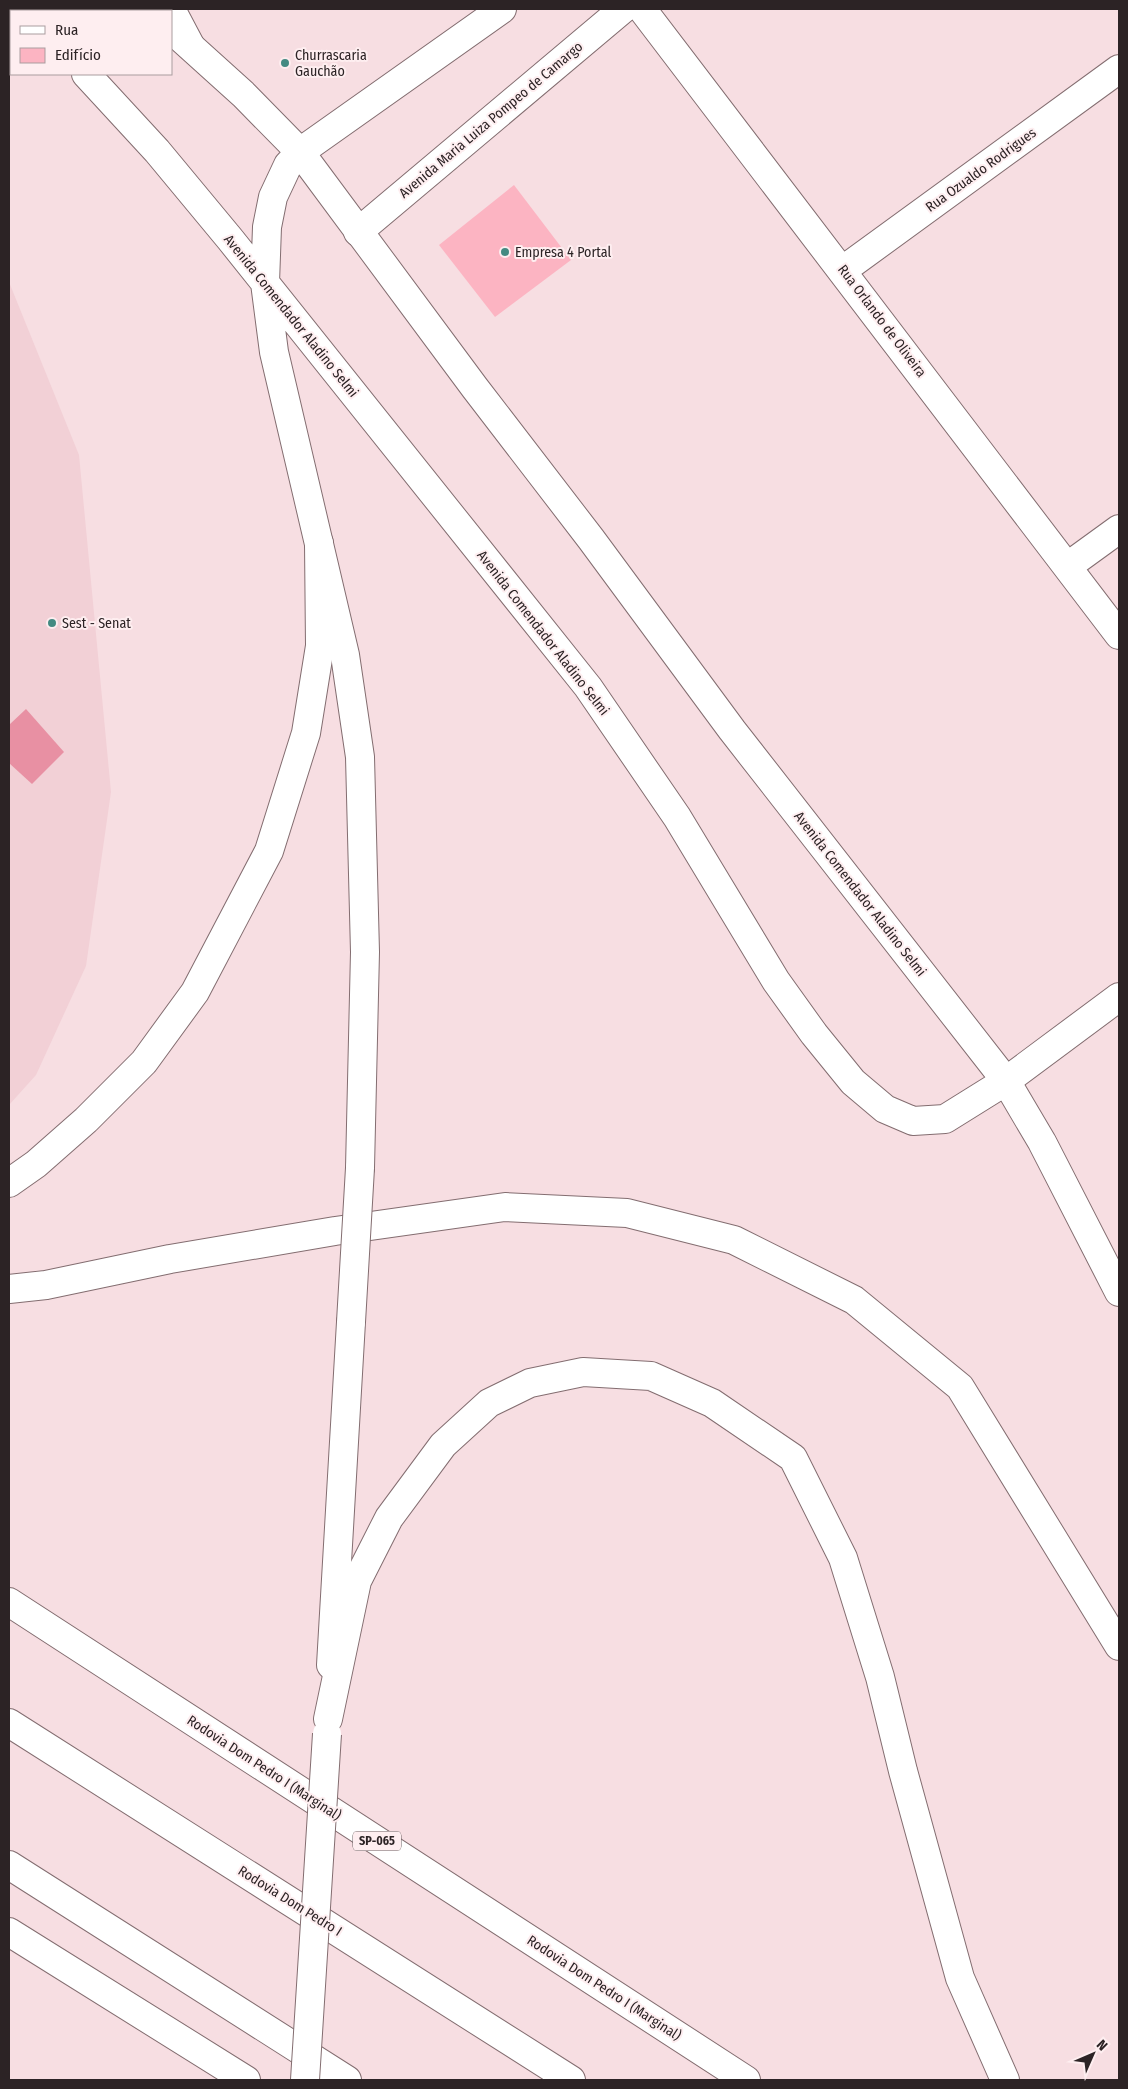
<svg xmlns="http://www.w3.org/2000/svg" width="1128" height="2089" viewBox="0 0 1128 2089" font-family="'Fira Sans Condensed',sans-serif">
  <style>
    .built { fill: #f2d0d6 }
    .water { fill: #e890a3 }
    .building { fill: #fcb4c2 }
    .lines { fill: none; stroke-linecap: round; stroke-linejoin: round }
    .street-casing { stroke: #836d70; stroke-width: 30 }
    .primary-casing { stroke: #836d70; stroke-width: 30 }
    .highway-casing { stroke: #836d70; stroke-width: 30 }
    .street { stroke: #fff; stroke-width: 28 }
    .primary { stroke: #fff; stroke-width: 28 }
    .highway { stroke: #fff; stroke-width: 28 }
    .primary-bridge-casing { stroke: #836d70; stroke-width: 30; stroke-linecap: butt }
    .primary-bridge { stroke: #fff; stroke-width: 28 }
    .poi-dot { fill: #448a82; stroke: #feeef0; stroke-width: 2 }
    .labels { text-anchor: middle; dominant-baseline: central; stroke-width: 4; stroke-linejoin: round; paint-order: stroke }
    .shield { fill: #feeef0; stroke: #6b6062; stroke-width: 1 }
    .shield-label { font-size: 12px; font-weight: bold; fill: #2c2325 }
    .poi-label { font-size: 14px; fill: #2c2325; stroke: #feeef0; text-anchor: start }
    .street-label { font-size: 14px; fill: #2c2325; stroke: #feeef0 }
  </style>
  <rect width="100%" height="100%" fill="#f7dee2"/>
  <path class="built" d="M9,282L79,455L111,792L86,966L36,1075L9,1105Z"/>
  <path class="water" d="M26,709L64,752L32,784L9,763V725Z"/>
  <path class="building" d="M514,185L571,260L495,317L439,245Z"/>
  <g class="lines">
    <defs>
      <path id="street" d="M171,9L190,45
        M642,9L1119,635
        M300,152L502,9
        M358,232L623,9
        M843,270L1119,69
        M1068,566L1119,529
        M1006,1081L1119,997"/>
      <path id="primary" d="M29,9L31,11
        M146,9L149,11
        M171,29L243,94L300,152L475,388L591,539L732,730L1006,1081L1042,1142L1119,1292
        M86,74L157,151L230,239L588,687L677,817L776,981L814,1034L853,1082L885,1109L913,1121L945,1119L1006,1081
        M300,152L288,165L273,197L267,227L265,283L274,352L345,655L360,757L365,952L360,1168
        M331,1665L351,1322"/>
      <path id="highway" d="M9,1183L36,1164L86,1120L144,1062L195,992L269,851L306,733L320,646L319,543
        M9,1289L46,1285L170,1259L335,1231L505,1207L627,1213L734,1240L854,1300L960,1387L1119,1646
        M9,1602L746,2080
        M328,1719L357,1581L389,1518L443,1445L489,1403L530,1383L583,1372L651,1376L712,1403L793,1458L843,1558L880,1677L903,1771L960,1978L1005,2080
        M9,1723L571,2080
        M9,1865L347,2080
        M9,1932L246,2080"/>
    </defs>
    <use href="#street" class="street-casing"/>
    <use href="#primary" class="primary-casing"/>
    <use href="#highway" class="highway-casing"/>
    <use href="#street" class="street"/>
    <use href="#primary" class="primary"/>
    <use href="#highway" class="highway"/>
    <defs>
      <path id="primary-bridge" d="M351,1322L360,1168
        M305,2080L327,1734"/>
    </defs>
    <use href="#primary-bridge" class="primary-bridge-casing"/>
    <use href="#primary-bridge" class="primary-bridge"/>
  </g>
  <g class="poi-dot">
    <circle cx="285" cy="63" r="5"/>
    <circle cx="505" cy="252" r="5"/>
    <circle cx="52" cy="623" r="5"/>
  </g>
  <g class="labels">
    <rect class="shield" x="353" y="1831.5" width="48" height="19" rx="4"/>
    <g class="shield-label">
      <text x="377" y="1841">SP-065</text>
    </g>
    <g class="poi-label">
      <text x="295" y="55">Churrascaria<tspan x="295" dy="16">Gauchão</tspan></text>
      <text x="515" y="252">Empresa 4 Portal</text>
      <text x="62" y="623">Sest - Senat</text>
    </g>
    <g class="street-label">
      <text transform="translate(491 120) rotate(-40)">Avenida Maria Luiza Pompeo de Camargo</text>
      <text transform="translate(981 170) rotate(-36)">Rua Ozualdo Rodrigues</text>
      <text transform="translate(291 316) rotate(51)">Avenida Comendador Aladino Selmi</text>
      <text transform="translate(882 321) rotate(53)">Rua Orlando de Oliveira</text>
      <text transform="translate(543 633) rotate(52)">Avenida Comendador Aladino Selmi</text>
      <text transform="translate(860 894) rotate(52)">Avenida Comendador Aladino Selmi</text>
      <text transform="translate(264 1768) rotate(33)">Rodovia Dom Pedro I (Marginal)</text>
      <text transform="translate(290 1901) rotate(32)">Rodovia Dom Pedro I</text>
      <text transform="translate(604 1988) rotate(33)">Rodovia Dom Pedro I (Marginal)</text>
    </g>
  </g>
  <rect width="1128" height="2089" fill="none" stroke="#2c2325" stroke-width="20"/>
  <rect x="10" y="10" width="162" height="65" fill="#feeef0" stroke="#aa9d9f"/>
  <rect x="20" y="26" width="25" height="8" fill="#ffffff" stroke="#aa9d9f"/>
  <text x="55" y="35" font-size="15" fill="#2c2325">Rua</text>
  <rect x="20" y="48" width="25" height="15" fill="#fcb4c2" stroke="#aa9d9f"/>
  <text x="55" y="60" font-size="15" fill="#2c2325">Edifício</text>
  <g transform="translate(1093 2054) rotate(45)" stroke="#feeef0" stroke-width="4" paint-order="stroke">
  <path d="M0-4L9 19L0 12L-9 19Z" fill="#2c2325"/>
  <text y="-8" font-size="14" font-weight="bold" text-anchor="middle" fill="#2c2325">N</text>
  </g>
</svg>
